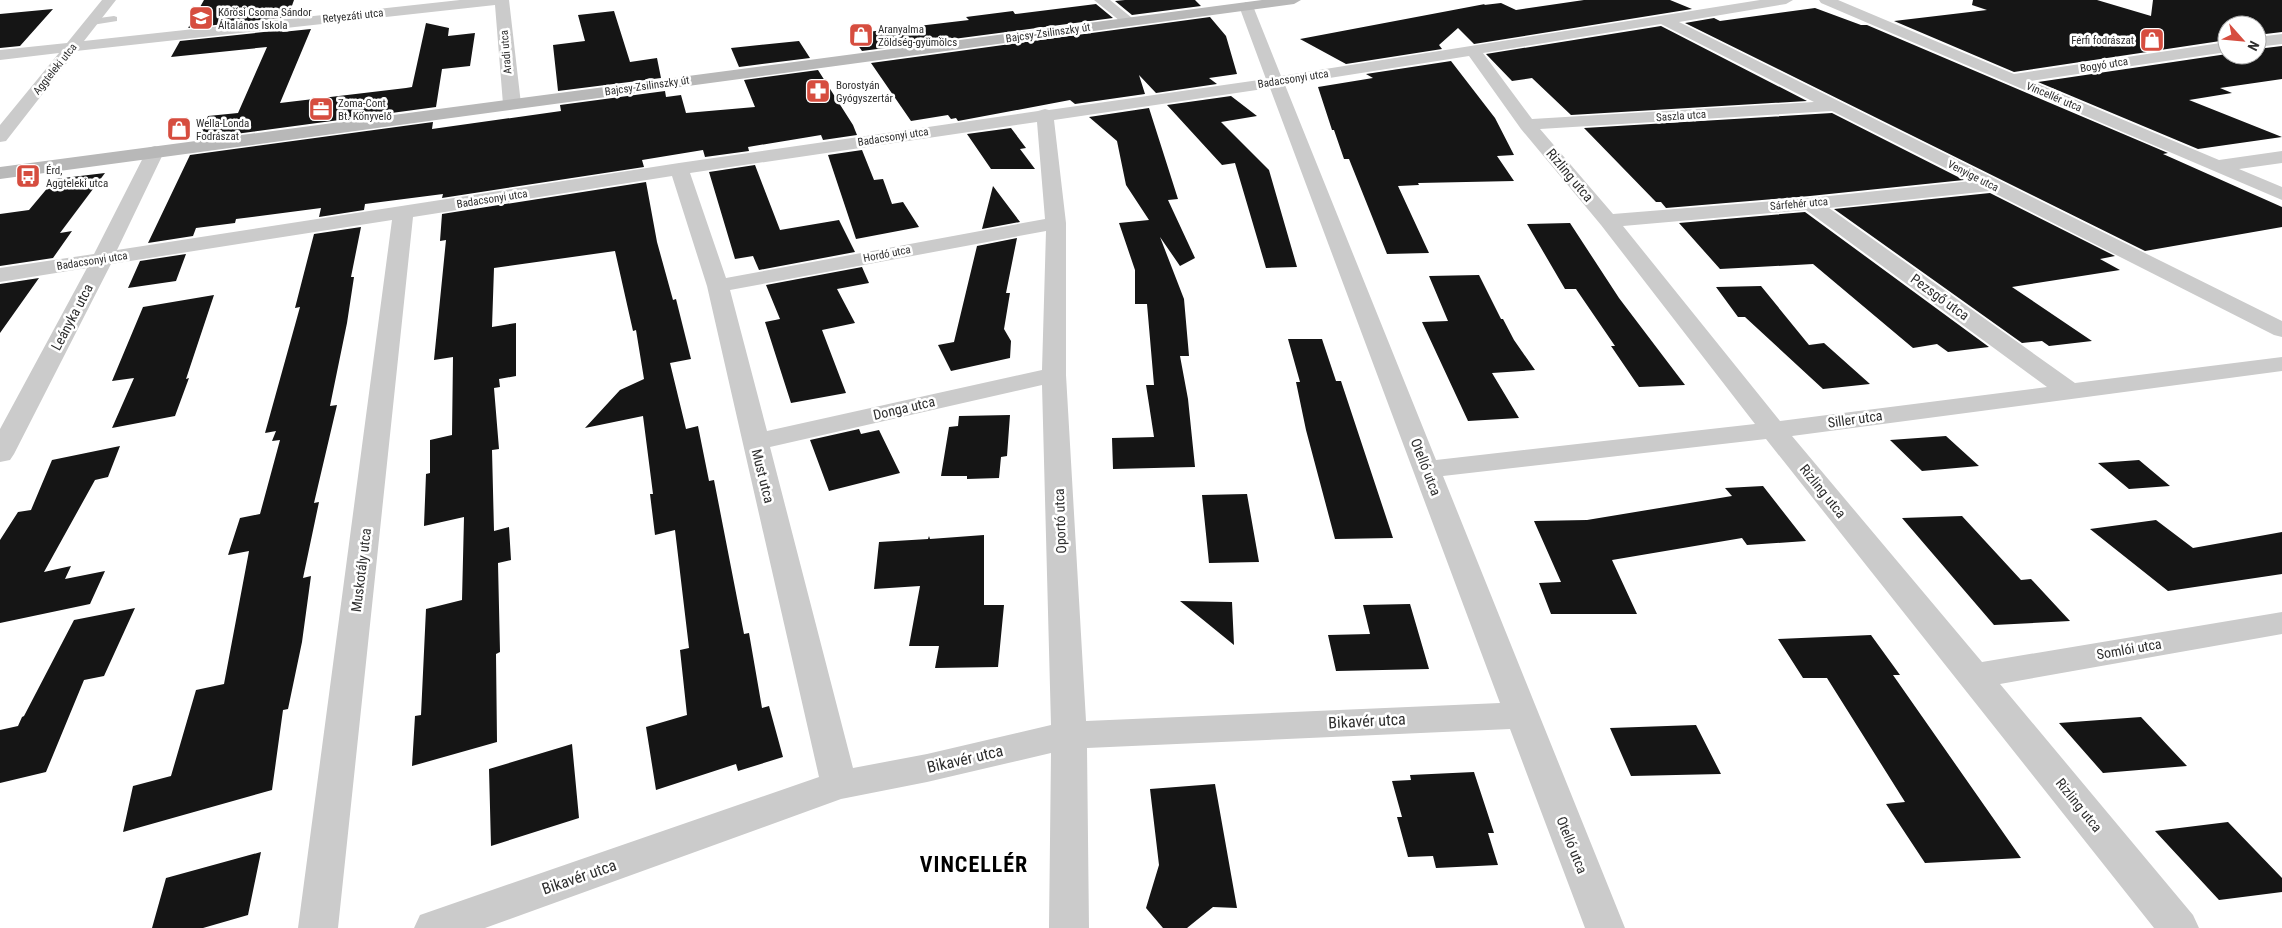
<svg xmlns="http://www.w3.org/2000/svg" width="2282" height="928" viewBox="0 0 2282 928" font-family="'Roboto Condensed',sans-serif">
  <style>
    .building { fill: #151515 }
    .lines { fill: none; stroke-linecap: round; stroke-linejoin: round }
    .lane { fill: #cbcbcb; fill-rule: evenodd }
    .street { fill: #cbcbcb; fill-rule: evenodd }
    .secondary { fill: #b8b8b8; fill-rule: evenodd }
    .labels { text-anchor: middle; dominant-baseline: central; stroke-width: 5; stroke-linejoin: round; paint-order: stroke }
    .far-poi-label { font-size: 11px; fill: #2e2e2e; stroke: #fff; text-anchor: start }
    .far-street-label { font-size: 11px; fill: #2e2e2e; stroke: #fff }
    .street-label { font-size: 14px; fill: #2e2e2e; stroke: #fff }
    .near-street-label { font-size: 16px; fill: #2e2e2e; stroke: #fff }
    .near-district-label { font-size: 22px; font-weight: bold; letter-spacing: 1px; fill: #000; stroke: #fff }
  </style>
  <rect width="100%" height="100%" fill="#fff"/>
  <path class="building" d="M204,0H294L288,17L188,28Z
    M1125,0H1195L1201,6L1132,15L1115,1Z
    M1584,0H1670L1692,9L1474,44L1458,28L1439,45L1442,49L1346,64L1300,39L1485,4L1484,5L1501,3L1516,10Z
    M1973,0H2097L2151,16L2153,0H2282V32L2257,35V25H2227V40L2014,72L1894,21L1987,10L1972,5Z
    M1096,4L1113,18L862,51L850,34L969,20L966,17L1013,11L1015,14Z
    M1815,8L1861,25H1867L2168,153L2163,154L2282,207V227L2145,251L1685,23L1714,18L1720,21Z
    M53,9L20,46L0,48V14Z
    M614,11L630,62L657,58L661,78L558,91L553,45L585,41L578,15Z
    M1210,17L1226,36L1237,74L1209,78L1217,84L1156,93L1139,75L1145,94L1075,104L1070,100L958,121L956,118L951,119L948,115L911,121L871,63Z
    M426,23L449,28L448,36L475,33L470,66L442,69L436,107L198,139L208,116L238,113L267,47L171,57L180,41L283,30L282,32L311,29L280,103L406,88L412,87Z
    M1661,26L1807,101L1571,115L1532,78L1512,81L1486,54Z
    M799,41L810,58L739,67L731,48Z
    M2282,46V79L2220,88L2232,93L2189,100L2282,137L2198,149L2038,82L2227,54L2257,55V49Z
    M1451,61L1495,118L1514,155L1497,156L1514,181L1418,183L1419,185L1398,186L1429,253L1387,254L1349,159H1344L1334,130H1332L1318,87L1373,78L1366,74Z
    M818,70L853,125L857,135L823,140L821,135L748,147L749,151L705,157L703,150L642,160L644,167L442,198L443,194L365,204L364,210L319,217L321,208L236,219L235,223L196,228L193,236L148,243L190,155L433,122L432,129L561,111L560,105L665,91L666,97L681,95L686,113L755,107L744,80Z
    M1231,96L1257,116L1221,122L1269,170L1297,267L1266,268L1235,163L1222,165L1167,105Z
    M1149,108L1178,199L1168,200L1195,258L1180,266L1160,237L1184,299L1189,356H1180L1188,399L1195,467L1113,469L1112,438L1154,437L1146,385H1154L1147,304H1135V270L1119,223L1149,220L1126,185L1117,141L1089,117Z
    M1832,113L1964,180L1810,196L1666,208L1661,202H1656L1584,128Z
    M1011,128L1026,148L1020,149L1035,169H991L967,134Z
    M862,150L874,180L883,179L892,204L903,202L919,227L856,239L828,155Z
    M755,165L780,230L839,220L855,252L759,270L753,256L735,259L709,172Z
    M105,173L60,233L72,231L53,258L0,266V214L29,210L55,179Z
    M646,182L657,242L673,300L676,299L691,359L670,363L686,429L698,426L709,481L714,480L744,634L749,633L762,708L769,706L783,757L738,771L736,764L656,790L646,727L687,715L680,650L689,648L675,530L655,535L650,494H653L643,416L585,428L620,390L644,379L636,330L633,331L615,251L494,268L492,327L516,323V376L499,379L500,387L494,388L499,449L492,450L494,531L509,527L511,560L498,563L500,652L496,654L497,742L412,766L415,716L421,715L426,609L462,600L464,517L424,526L426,474L430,473V440L452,435L453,357L434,360L446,240L440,241L442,214Z
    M993,186L1020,222L982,229Z
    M1990,193L2115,256L2100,259L2120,270L2012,287L2092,341L2049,346L2042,341L2022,343L1834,209Z
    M1805,212L1989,347L1948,352L1937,344L1913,348L1813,264L1720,269L1679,223Z
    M1570,223L1619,298L1685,385L1639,387L1611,346H1615L1576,289H1565L1527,224Z
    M361,227L351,277H354L347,323L330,406L337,405L314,503L319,502L303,578L311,576L302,642L288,709L283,710L272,790L123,832L133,786L171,776L196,690L224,684L249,551L228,555L240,518L260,514L280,440L272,441L276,431L265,433L300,307L295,308L314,234Z
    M1017,238L1006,293H1010L1004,329L1011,341L1010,358L951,371L938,345L954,342L977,246Z
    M186,254L176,281L128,288L140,261Z
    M862,267L869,283L837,289L855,323L822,330L846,393L791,403L765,322L780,319L766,285Z
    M1479,275L1501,319H1503L1514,340L1535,370L1492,373L1519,418L1468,421L1422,322L1448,321L1429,276Z
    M39,278L0,333V284Z
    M1761,286L1809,345L1824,343L1870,384L1823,389L1745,317H1738L1716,287Z
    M214,295L186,379L189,378L175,416L112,428L134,378L112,381L143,307Z
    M1288,339H1322L1336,381H1341L1393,538L1335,539L1306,430L1296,382H1300Z
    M1010,415L1007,456L1001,457L999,478L967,479V476H941L949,427L958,426L959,416Z
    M859,429L861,434L879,430L900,473L829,491L810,440Z
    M1946,436L1979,466L1922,471L1890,440Z
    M120,446L108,477L95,480L44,572L71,566L65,579L105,571L90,604L0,623V540L18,512L31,510L52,460Z
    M2139,460L2170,486L2129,489L2098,463Z
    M1763,486L1806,541L1747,545L1742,538L1612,560L1637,614H1551L1539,583L1561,582L1534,521L1587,520L1732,496L1725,488Z
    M1247,494L1259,562L1209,563L1202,495Z
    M1962,516L2021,580L2031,579L2070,621L1994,625L1902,518Z
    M2156,520L2193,548L2282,532V574L2168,591L2090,529Z
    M984,535V605H1004L998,667L935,668L939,646H909L920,586L874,589L879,542L928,539L929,536L930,539Z
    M1180,601L1232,602L1234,645Z
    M1410,604L1429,669L1336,671L1328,635L1370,634L1363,605Z
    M135,608L104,676L84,680L46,772L0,783V730L18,726L22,717L24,716L74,620Z
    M1871,635L1900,675H1893L2021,858L1925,863L1886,804L1905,802L1827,678H1803L1778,639Z
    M2141,717L2187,766L2103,773L2059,723Z
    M1696,725L1721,774L1631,776L1610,728Z
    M572,744L579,818L491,846L489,769Z
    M1474,772L1494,833H1488L1498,865L1436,868L1433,856L1408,857L1397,817H1402L1392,781L1411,780L1410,775Z
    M1215,784L1237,908L1213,907L1187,928H1163L1146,908L1159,865L1150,789Z
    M2228,822L2282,878V892L2219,900L2155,831Z
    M261,852L248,915L203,928H152L166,878Z"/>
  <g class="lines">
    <path class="lane" d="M114,16L117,17V21L92,25L88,22L92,19Z"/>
    <path class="street" d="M102,0H116L84,41L460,0H509L521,104L518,108H506L503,104L495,5L76,51L6,141L0,142V125L59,53L0,60V50L67,43Z
      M1094,0H1110L1137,22L1135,25H1125Z
      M1760,0H1793L1786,4L1679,22L2282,321V337L2274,335L1990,191L1829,208L2075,383L2282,357V371L1792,436L1982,662L2282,612V634L2000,684L2193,915L2199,928H2154L1766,439L1443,476L1625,928H1585L1510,729L1087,748L1089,928H1049L1051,753L927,782L841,799L485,928H414L420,915L819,777L707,286L672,176L413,217L338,928H298L392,220L111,264L14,454L10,460L0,462V429L87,268L0,282V268L94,254L148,148L155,146L162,148L164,152L117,250L679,163L1038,111L1045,109L1049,110L1266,79L1239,6L1246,2L1253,6L1281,76ZM1661,24L1814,102L1532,119L1483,53ZM1469,56L1521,129L1601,225L1755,424L1436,460L1285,85ZM1270,88L1500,703L1086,721L1066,375V223L1054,120ZM1832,111L1971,181L1810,198L1613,214L1540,129ZM1037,122L1045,219L726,278L690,173ZM1806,210L2047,387L1780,421L1623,226ZM1046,231L1042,370L767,431L730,290ZM1042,385L1051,725L927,754L853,768L770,447Z
      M1819,0H1838L2014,74L2227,42V52L2031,81L2219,160L2282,151V163L2239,169L2282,187V200L1821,3Z
      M2282,34V44L2257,47V37Z"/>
    <path class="secondary" d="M1262,0H1301L1294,4L0,179V167Z"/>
  </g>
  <defs>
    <symbol id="school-square" viewBox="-11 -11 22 22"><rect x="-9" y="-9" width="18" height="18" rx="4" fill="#d64d3f" stroke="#fff"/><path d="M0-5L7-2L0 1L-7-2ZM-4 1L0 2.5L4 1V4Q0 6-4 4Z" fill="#fff"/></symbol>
    <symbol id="shop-square" viewBox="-11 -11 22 22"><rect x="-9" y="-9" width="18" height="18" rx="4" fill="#d64d3f" stroke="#fff"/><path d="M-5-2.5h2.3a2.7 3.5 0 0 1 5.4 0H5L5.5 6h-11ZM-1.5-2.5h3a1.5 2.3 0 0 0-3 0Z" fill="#fff"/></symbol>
    <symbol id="pharmacy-square" viewBox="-11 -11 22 22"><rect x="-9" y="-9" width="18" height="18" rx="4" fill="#d64d3f" stroke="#fff"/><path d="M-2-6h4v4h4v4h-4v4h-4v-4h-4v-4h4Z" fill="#fff"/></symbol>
    <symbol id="office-square" viewBox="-11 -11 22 22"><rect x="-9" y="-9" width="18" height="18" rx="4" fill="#d64d3f" stroke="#fff"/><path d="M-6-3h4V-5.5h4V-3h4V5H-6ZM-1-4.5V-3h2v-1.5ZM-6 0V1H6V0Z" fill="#fff"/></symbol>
    <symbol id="bus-square" viewBox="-11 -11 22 22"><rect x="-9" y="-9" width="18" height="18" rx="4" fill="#d64d3f" stroke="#fff"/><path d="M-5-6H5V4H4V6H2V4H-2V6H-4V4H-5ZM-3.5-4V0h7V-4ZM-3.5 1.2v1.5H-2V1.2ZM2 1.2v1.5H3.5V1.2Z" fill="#fff"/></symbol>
  </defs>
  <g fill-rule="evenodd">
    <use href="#school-square" x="187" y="4" width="28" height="28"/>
    <use href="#shop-square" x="847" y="21" width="28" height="28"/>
    <use href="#shop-square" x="2138" y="26" width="28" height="28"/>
    <use href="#pharmacy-square" x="804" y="77" width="28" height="28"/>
    <use href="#office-square" x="307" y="95" width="28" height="28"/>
    <use href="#shop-square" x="165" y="115" width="28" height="28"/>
    <use href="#bus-square" x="14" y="162" width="28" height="28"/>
  </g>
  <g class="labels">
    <g class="far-poi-label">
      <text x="218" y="12">Kőrösi Csoma Sándor<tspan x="218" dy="13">Általános Iskola</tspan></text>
      <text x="878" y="29">Aranyalma<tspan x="878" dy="13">Zöldség-gyümölcs</tspan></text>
      <text x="2134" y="40" text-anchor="end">Férfi fodrászat</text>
      <text x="836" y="85">Borostyán<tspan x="836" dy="13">Gyógyszertár</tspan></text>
      <text x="338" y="103">Zoma-Cont<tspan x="338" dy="13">Bt. Könyvelő</tspan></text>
      <text x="196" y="123">Wella-Londa<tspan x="196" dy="13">Fodrászat</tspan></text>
      <text x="46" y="170">Érd,<tspan x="46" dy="13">Aggteleki utca</tspan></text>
    </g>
    <g class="far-street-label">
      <text transform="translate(353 16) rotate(-6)">Retyezáti utca</text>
      <text transform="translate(1048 33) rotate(-8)">Bajcsy-Zsilinszky út</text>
      <text transform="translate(506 52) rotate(-95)">Aradi utca</text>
      <text transform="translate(2104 65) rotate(-9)">Bogyó utca</text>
      <text transform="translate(55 69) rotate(-51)">Aggteleki utca</text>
      <text transform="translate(1293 79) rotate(-9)">Badacsonyi utca</text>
      <text transform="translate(647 86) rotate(-8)">Bajcsy-Zsilinszky út</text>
      <text transform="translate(2054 97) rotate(23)">Vincellér utca</text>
      <text transform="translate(1681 116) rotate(-4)">Saszla utca</text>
      <text transform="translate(893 137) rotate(-9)">Badacsonyi utca</text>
      <text transform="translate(1973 176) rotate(27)">Venyige utca</text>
      <text transform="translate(492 199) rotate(-9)">Badacsonyi utca</text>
      <text transform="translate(1799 204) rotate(-5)">Sárfehér utca</text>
      <text transform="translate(887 254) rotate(-11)">Hordó utca</text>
      <text transform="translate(92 261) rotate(-9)">Badacsonyi utca</text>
    </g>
    <g class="street-label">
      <text transform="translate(1570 175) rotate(50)">Rizling utca</text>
      <text transform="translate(1940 297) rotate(36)">Pezsgő utca</text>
      <text transform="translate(72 317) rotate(-62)">Leányka utca</text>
      <text transform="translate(904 408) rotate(-13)">Donga utca</text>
      <text transform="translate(1855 419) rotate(-8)">Siller utca</text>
      <text transform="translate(1426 467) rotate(69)">Otelló utca</text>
      <text transform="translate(763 476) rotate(76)">Must utca</text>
      <text transform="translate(1823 491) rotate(51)">Rizling utca</text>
      <text transform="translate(1060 521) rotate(-92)">Oportó utca</text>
      <text transform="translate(361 570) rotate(-83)">Muskotály utca</text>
      <text transform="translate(2129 649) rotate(-10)">Somlói utca</text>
      <text transform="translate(2079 805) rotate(51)">Rizling utca</text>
      <text transform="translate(1572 845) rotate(68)">Otelló utca</text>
    </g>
    <g class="near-street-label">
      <text transform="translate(1367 721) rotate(-3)">Bikavér utca</text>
      <text transform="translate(965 759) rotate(-13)">Bikavér utca</text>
      <text transform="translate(579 877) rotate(-19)">Bikavér utca</text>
    </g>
    <g class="near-district-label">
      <text x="974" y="864">VINCELLÉR</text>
    </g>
  </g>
  <g transform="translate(2242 40) rotate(117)"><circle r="24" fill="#ffffff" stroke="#ababab"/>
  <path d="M0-4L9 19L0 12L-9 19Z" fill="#d64d3f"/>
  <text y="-8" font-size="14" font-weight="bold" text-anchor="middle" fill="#2e2e2e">N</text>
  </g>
</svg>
